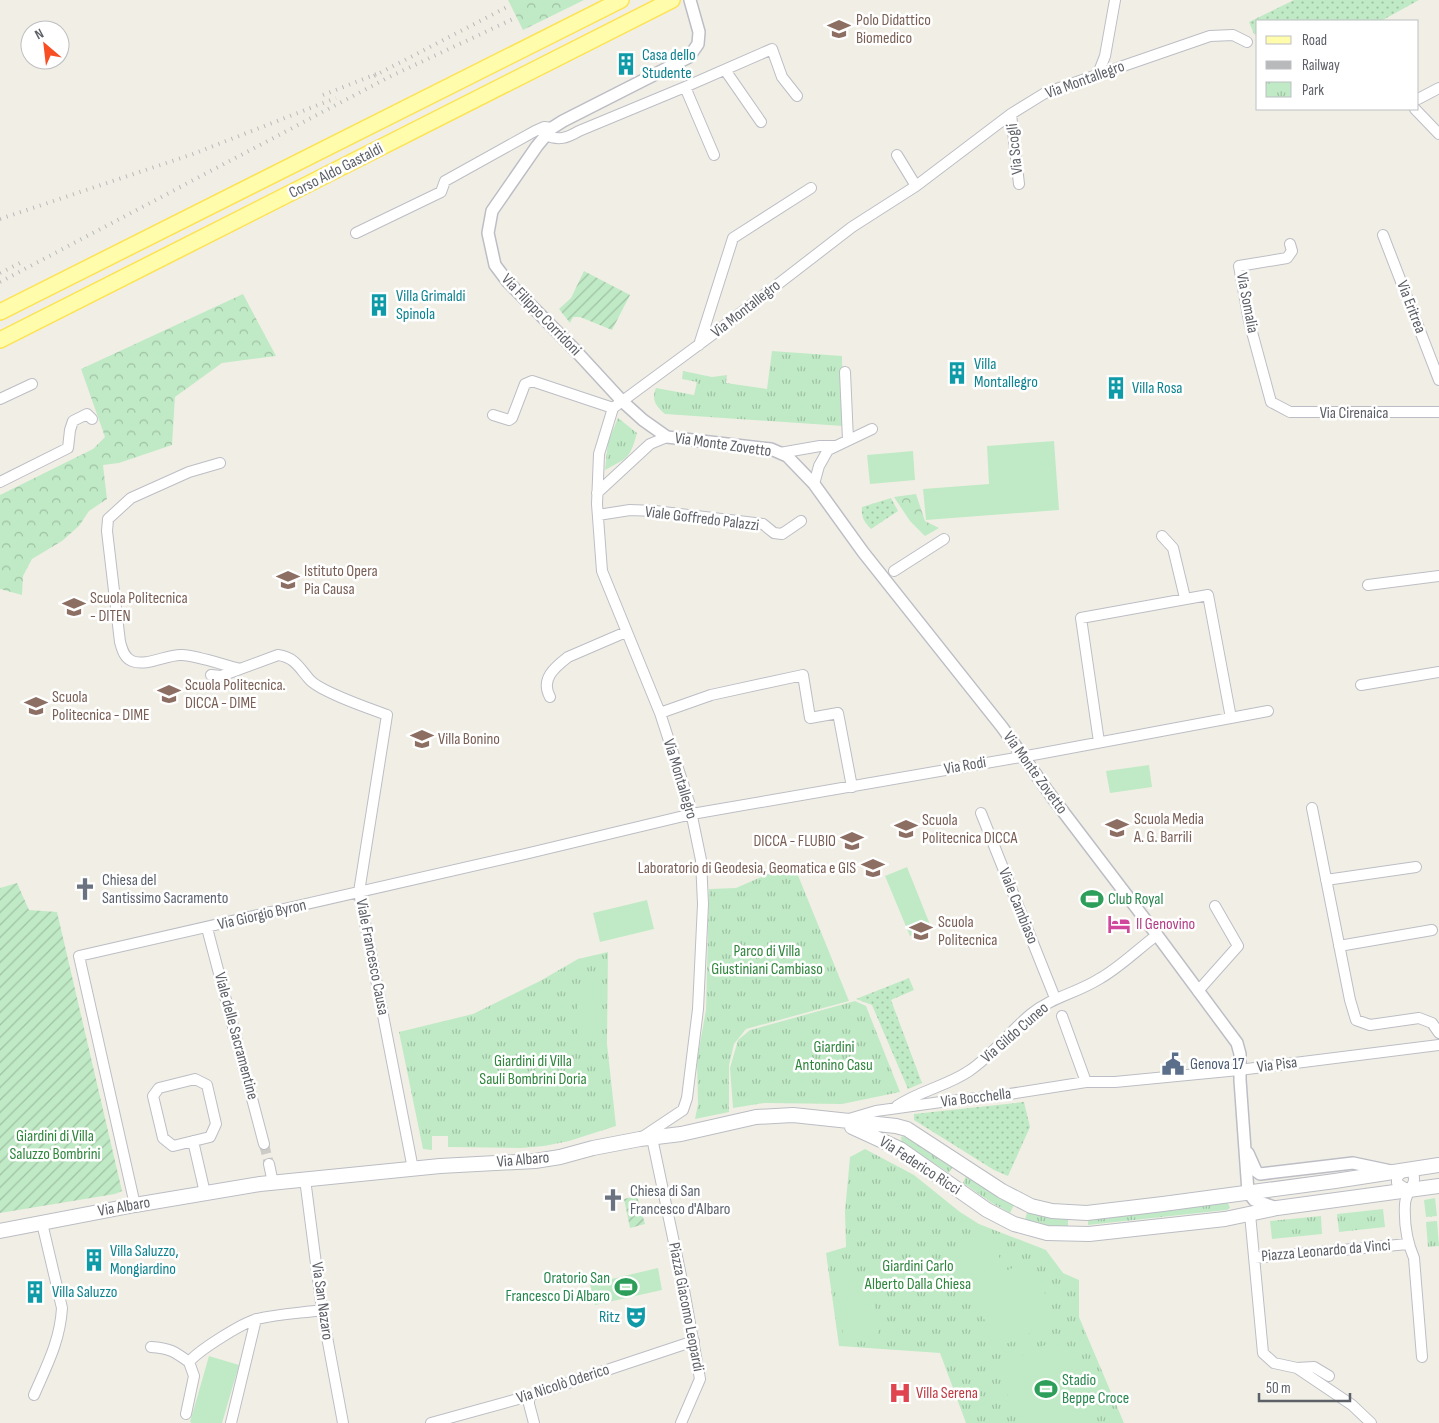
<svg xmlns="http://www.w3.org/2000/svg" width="1439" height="1423" viewBox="0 0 1439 1423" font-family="'Sofia Sans Condensed',sans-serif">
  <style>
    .grass { fill: url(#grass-dots) }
    .forest { fill: url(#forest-crowns) }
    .park { fill: url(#park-tufts) }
    .garden { fill: url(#garden-furrows) }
    .pitch { fill: #c0eac5 }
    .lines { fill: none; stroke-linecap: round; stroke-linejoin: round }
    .minor-tunnel { stroke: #cccbc6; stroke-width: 10; stroke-dasharray: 10 5; stroke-linecap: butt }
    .minor-casing { stroke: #bdbec5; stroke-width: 12 }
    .tertiary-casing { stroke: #bdbec5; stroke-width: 14 }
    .secondary-casing { stroke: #bbbdc4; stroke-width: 16 }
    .primary-casing { stroke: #fde252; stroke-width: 18 }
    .minor { stroke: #fff; stroke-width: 10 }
    .tertiary { stroke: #fff; stroke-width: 11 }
    .secondary { stroke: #fff; stroke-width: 14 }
    .primary { stroke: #fffcac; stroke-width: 15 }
    .rail { stroke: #b8b9ba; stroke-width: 4; stroke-dasharray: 1 6; stroke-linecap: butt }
    .labels { text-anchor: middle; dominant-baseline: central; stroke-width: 5; stroke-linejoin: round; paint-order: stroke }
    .education-label { font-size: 16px; fill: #785e54; stroke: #fff; text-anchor: start }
    .culture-label { font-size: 16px; fill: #0d838f; stroke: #fff; text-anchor: start }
    .street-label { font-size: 16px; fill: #5d6067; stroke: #fff }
    .worship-label { font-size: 16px; fill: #5b616d; stroke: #fff; text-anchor: start }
    .leisure-label { font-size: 16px; fill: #27864d; stroke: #fff; text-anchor: start }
    .hotel-label { font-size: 16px; fill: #b23c85; stroke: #fff; text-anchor: start }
    .park-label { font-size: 16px; fill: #2e853c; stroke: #fff }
    .service-label { font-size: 16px; fill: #4e5e75; stroke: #fff; text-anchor: start }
    .health-label { font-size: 16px; fill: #be3a42; stroke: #fff; text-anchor: start }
  </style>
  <defs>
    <pattern id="grass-dots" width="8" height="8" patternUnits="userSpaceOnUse" patternTransform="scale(1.25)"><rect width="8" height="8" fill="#c0eac5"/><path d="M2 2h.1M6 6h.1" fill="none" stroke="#9fc1a4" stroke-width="1.8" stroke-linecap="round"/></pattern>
    <pattern id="forest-crowns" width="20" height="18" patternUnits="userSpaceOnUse" patternTransform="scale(1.25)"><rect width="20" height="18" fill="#c0eac5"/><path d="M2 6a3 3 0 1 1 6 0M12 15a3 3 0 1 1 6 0" fill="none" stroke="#9fc1a4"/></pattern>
    <pattern id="park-tufts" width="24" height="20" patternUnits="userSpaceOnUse" patternTransform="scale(1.25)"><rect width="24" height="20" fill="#c0eac5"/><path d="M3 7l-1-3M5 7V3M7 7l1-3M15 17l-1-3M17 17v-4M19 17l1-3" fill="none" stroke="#9fc1a4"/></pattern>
    <pattern id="garden-furrows" width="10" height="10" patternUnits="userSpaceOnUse" patternTransform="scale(1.25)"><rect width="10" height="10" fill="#c0eac5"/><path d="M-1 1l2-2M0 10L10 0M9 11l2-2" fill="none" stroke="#9fc1a4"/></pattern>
  </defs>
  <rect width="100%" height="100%" fill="#f1efe5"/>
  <path class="grass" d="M1294,0H1419L1381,21H1258V35L1254,34L1249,22Z
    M891,498L898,511L871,529C864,522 861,517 862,507Z
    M909,978L914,990L891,1000L922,1083L908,1089L872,1005L856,999Z
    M1024,1102L1030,1127L1008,1176L994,1170L914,1120V1114Z"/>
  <path class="forest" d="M508,0H584L523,30Z
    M243,294L276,356L222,363L175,397L172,445L119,463L103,465L107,499L89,511L79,526L62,541L32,559L23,576L22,595L0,589V495L93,449L105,437L81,369Z
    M916,494L925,521L939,528L925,536L910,521L894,497Z"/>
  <path class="park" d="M772,351L842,356L843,426L665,414C656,406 651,400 656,388L694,395L697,382L682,379L683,371L712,377L727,375L726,383L767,389Z
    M618,418L637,433C630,459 627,458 605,470L608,442Z
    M793,863L849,1001L746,1029L734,1044L729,1065V1112L695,1119L698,1104L697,1060L706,1010L709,889L736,888Z
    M608,952L607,1044L616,1126L569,1141L544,1146L521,1148L448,1147V1136H432V1150L423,1149L399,1032L473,1014L540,981L578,959Z
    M855,1001L866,1006L900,1092L842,1104L764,1103L733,1108L730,1068L738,1040L750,1030Z
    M904,1136L953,1166L949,1173L902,1143L901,1137Z
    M865,1149L914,1175L960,1212L979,1224L1046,1250L1063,1273L1079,1280V1317L1124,1423H966L940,1353L839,1346L826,1253L846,1247L845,1211L850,1157Z
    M966,1176L997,1197L1014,1205L1010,1213L992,1203L963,1183Z
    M1435,1198L1437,1216L1426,1217L1424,1200Z
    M1227,1202L1230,1207L1229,1209L1226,1210L1088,1225V1218Z
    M1383,1209L1385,1227L1339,1232L1337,1214Z
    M1027,1212L1050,1218H1068V1226H1049L1025,1220Z
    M1321,1216L1322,1234L1272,1239L1270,1221Z
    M1437,1221L1439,1246L1428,1247L1426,1222Z"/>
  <path class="garden" d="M584,271L630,295L612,330L580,317H573L570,323L559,309L571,298Z
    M17,883L29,910L57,912L122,1191L115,1194L0,1213V888Z
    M637,1196L645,1224L630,1228L624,1199Z"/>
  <path class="pitch" d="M1054,441L1059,510L926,520L923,489L989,484L987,446Z
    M913,451L915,480L870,484L867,455Z
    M1149,765L1152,787L1110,793L1106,771Z
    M907,867L931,927L910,936L885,876Z
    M647,900L654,929L600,942L593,913Z
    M600,989L602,1033L578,1034L577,990Z
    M988,1234L1002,1263L954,1286L940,1258Z
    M1030,1260L1057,1321L997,1348L970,1287Z
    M658,1268L662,1290L595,1305L590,1284Z
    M871,1274L879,1338L844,1342L836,1278Z
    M1065,1340L1095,1406L1092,1408L1097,1423H1020L997,1371C1021,1355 1036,1346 1065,1340Z
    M209,1356L239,1365L222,1423H192L190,1422Z"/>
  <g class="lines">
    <path class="minor-tunnel" d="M264,1144L269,1164"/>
    <defs>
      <path id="minor" d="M725,70L761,122
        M1098,74L1105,56L1115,0
        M685,87L714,155
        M1418,99L1439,88
        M1415,109L1439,134
        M1011,114L1019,184
        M545,135C559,141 567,138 579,131L685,87L772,49L782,77L797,96
        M897,155L916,186
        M356,233L441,192L445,181L535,131L544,127L552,128
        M1383,235L1439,380
        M1290,244L1292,251L1287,258L1239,266L1249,321L1271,402L1290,412H1439
        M699,345L733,238L811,188
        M845,372L848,440
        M0,399L32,384
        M493,415L509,420L512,418L525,384L532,381L613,408
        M780,453L820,446H835
        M220,463L189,472L131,498L108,519L107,531L120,642C122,649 124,658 132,661C147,667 167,654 182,655C199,656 223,665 240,669
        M0,482L68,448L70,430L73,421L87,414L92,419
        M814,484L819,466L828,450L872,429
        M597,493L650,444L667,437
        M598,515L630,510L655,511L763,524L774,533L782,534L801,521
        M1162,536L1173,548L1185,598
        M894,571L944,539
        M1368,585L1439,576
        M211,675L221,676L278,655C295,657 300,669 310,680C321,692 371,709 387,715L359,892L413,1169
        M1361,685L1439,672
        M550,697C540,679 555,667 568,657L626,632
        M660,713L711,695L803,675L810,718L838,713L852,787
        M1099,742L1081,618L1208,595L1231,718
        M1312,808L1350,1000L1356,1020L1370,1025L1419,1018L1432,1023L1439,1033
        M981,813L1055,998
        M1326,880L1416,867
        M207,928L264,1144
        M1339,946L1432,930
        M1198,991L1238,946L1215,906
        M1062,1016L1086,1082
        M195,1079L207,1085L216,1124L210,1137L173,1146L163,1138L153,1096L159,1088Z
        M897,1106C919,1091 947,1086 969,1071C993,1055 1009,1032 1031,1014C1052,997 1077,993 1099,979C1119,968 1138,949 1157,935
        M849,1119L876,1111L941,1102L997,1096L1086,1082H1115L1239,1070L1439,1045
        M641,1138L683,1110L687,1098L698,1009L703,904L701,860L689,802L660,713L602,571L597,504L599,454L613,408L716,332L852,227L916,186L1011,114L1045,93L1210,36L1233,35L1247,42
        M652,1138L684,1290L700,1379L681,1423
        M193,1141L205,1193
        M269,1164L273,1183
        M1411,1168C1420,1186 1406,1188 1405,1204C1404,1222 1407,1242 1414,1258L1422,1357
        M1403,1170L1397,1178V1183L1409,1191
        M305,1179L322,1310L343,1423
        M135,1205L79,956L525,854L692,814L1038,754L1268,711
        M1250,1214L1263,1353L1274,1363L1297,1368L1352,1405L1371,1423
        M1254,1258L1408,1244
        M151,1347C170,1348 175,1352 189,1362
        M1297,1368L1314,1367L1329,1376
        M34,1395C47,1365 60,1341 62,1308L42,1223
        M529,1396V1404L534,1423
        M186,1414L194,1376L189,1362C199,1350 242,1323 257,1319C278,1314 301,1313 322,1310
        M231,1423L256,1319
        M431,1423L529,1396L694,1341"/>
      <path id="tertiary" d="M690,0L699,32L698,44L689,57L563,121L552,128L537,146L492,211L488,233L495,265L507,281L575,350L622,401L643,420L667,437L771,449L787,456L814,484L863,552L1002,727L1052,797L1157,935L1237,1043L1240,1054V1080L1248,1192L1254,1200L1277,1208
        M1248,1153L1256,1171L1260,1174L1353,1163L1391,1171"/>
      <path id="secondary" d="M852,1127L900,1149L987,1210L1014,1224L1047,1233L1089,1234L1225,1219L1277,1208L1439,1186
        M0,1231L135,1205L260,1184L440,1166L535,1161L560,1157L593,1148L640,1139L681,1134L756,1117L793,1115L896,1126L907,1129L1002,1191L1031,1206L1052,1211L1069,1212L1087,1213L1163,1204L1335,1181L1439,1165"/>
      <path id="primary" d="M0,312L621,0
        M0,340L672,0"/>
    </defs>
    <use href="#minor" class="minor-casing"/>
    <use href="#tertiary" class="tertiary-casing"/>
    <use href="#secondary" class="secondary-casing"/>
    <use href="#primary" class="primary-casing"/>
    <use href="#minor" class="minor"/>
    <use href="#tertiary" class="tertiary"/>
    <use href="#secondary" class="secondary"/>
    <use href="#primary" class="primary"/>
    <path class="rail" d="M374,76L507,7
      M323,95L379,73
      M0,219L193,154L336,98
      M0,273L24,261
      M0,282L389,77L513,19"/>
  </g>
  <defs>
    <symbol id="university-bare" viewBox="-9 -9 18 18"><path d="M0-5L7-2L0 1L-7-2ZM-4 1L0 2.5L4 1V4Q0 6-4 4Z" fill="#8d6e63" stroke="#fff" stroke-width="2.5" paint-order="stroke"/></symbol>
    <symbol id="building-bare" viewBox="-9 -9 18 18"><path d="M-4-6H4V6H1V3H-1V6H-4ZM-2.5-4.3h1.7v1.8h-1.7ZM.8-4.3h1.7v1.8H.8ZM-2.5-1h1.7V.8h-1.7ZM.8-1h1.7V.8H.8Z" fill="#0f9aa8" stroke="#fff" stroke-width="2.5" paint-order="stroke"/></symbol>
    <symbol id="school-bare" viewBox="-9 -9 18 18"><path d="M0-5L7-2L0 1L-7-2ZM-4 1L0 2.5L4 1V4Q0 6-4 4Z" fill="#8d6e63" stroke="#fff" stroke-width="2.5" paint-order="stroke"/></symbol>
    <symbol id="church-bare" viewBox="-9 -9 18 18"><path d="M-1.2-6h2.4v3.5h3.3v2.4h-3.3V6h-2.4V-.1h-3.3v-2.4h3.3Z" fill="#6b7280" stroke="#fff" stroke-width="2.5" paint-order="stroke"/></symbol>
    <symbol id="stadium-bare" viewBox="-9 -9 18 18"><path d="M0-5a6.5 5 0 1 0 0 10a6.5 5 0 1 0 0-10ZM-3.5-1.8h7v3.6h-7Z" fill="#2e9e5b" stroke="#fff" stroke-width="2.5" paint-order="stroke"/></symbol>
    <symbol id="hotel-bare" viewBox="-9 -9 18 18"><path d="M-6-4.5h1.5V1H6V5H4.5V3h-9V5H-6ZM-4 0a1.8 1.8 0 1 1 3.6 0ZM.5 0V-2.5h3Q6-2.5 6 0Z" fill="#d1479c" stroke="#fff" stroke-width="2.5" paint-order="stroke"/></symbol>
    <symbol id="civic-bare" viewBox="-9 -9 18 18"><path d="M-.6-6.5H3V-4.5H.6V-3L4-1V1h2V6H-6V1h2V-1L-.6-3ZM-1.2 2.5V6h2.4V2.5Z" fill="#5c6f8a" stroke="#fff" stroke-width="2.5" paint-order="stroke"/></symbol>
    <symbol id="theatre-bare" viewBox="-9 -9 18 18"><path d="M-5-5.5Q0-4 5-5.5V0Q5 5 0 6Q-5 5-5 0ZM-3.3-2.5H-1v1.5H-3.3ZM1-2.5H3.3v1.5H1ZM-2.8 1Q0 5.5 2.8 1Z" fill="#0f9aa8" stroke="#fff" stroke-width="2.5" paint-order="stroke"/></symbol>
    <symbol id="hospital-bare" viewBox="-9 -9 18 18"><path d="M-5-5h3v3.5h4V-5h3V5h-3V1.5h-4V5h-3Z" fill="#e0444e" stroke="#fff" stroke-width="2.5" paint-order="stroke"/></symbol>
  </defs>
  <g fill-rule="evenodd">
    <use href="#university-bare" x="823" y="13" width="32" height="32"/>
    <use href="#building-bare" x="610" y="48" width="32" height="32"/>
    <use href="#building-bare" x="363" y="289" width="32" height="32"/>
    <use href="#building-bare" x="941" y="357" width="32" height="32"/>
    <use href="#building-bare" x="1100" y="372" width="32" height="32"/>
    <use href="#school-bare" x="272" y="564" width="32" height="32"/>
    <use href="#university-bare" x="58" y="591" width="32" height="32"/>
    <use href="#university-bare" x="153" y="678" width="32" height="32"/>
    <use href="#university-bare" x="20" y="690" width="32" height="32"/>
    <use href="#university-bare" x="406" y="723" width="32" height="32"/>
    <use href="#school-bare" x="1101" y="812" width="32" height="32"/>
    <use href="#university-bare" x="890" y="813" width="32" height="32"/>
    <use href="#university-bare" x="836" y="825" width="32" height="32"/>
    <use href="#university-bare" x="857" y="852" width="32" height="32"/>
    <use href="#church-bare" x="69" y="873" width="32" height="32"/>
    <use href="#stadium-bare" x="1076" y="883" width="32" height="32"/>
    <use href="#hotel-bare" x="1103" y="908" width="32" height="32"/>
    <use href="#university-bare" x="905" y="915" width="32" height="32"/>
    <use href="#civic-bare" x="1157" y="1048" width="32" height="32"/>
    <use href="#church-bare" x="597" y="1184" width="32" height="32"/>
    <use href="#building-bare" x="78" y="1244" width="32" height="32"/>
    <use href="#stadium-bare" x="610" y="1271" width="32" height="32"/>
    <use href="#building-bare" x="19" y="1276" width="32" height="32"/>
    <use href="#theatre-bare" x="620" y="1301" width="32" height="32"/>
    <use href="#stadium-bare" x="1030" y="1373" width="32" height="32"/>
    <use href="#hospital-bare" x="884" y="1377" width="32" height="32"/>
  </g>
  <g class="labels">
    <g class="education-label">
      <text x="856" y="20">Polo Didattico<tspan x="856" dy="18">Biomedico</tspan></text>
      <text x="304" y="571">Istituto Opera<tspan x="304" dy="18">Pia Causa</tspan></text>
      <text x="90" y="598">Scuola Politecnica<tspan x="90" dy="18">- DITEN</tspan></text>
      <text x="185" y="685">Scuola Politecnica.<tspan x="185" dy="18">DICCA - DIME</tspan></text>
      <text x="52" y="697">Scuola<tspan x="52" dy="18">Politecnica - DIME</tspan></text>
      <text x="438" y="739">Villa Bonino</text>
      <text x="1134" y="819">Scuola Media<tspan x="1134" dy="18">A. G. Barrili</tspan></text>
      <text x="922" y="820">Scuola<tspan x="922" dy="18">Politecnica DICCA</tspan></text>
      <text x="836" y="841" text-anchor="end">DICCA - FLUBIO</text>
      <text x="856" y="868" text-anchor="end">Laboratorio di Geodesia, Geomatica e GIS</text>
      <text x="938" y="922">Scuola<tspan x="938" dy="18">Politecnica</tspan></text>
    </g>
    <g class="culture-label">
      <text x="642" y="55">Casa dello<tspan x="642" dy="18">Studente</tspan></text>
      <text x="396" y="296">Villa Grimaldi<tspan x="396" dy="18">Spinola</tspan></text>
      <text x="974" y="364">Villa<tspan x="974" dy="18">Montallegro</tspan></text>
      <text x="1132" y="388">Villa Rosa</text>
      <text x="110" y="1251">Villa Saluzzo,<tspan x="110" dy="18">Mongiardino</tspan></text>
      <text x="52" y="1292">Villa Saluzzo</text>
      <text x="620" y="1317" text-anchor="end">Ritz</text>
    </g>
    <g class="street-label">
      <text transform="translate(1085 80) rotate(-20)">Via Montallegro</text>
      <text transform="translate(1015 149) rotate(-96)">Via Scogli</text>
      <text transform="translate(336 171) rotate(-27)">Corso Aldo Gastaldi</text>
      <text transform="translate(1247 303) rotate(79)">Via Somalia</text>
      <text transform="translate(1411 307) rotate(69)">Via Eritrea</text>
      <text transform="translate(746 309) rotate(-38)">Via Montallegro</text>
      <text transform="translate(541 315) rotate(46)">Via Filippo Corridoni</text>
      <text x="1354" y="413">Via Cirenaica</text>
      <text transform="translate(723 445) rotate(8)">Via Monte Zovetto</text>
      <text transform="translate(702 519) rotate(7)">Viale Goffredo Palazzi</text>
      <text transform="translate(965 766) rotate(-10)">Via Rodi</text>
      <text transform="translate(1035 773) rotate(54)">Via Monte Zovetto</text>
      <text transform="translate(680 779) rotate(73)">Via Montallegro</text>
      <text transform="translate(1018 906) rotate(68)">Viale Cambiaso</text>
      <text transform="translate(262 915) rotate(-13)">Via Giorgio Byron</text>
      <text transform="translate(372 957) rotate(79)">Viale Francesco Causa</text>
      <text transform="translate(1015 1033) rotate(-41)">Via Gildo Cuneo</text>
      <text transform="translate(236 1036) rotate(75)">Viale delle Sacramentine</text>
      <text transform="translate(1277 1065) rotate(-7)">Via Pisa</text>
      <text transform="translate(976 1098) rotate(-7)">Via Bocchella</text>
      <text transform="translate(523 1160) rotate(-5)">Via Albaro</text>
      <text transform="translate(920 1166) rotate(33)">Via Federico Ricci</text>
      <text transform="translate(124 1207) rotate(-10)">Via Albaro</text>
      <text transform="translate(1326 1251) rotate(-5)">Piazza Leonardo da Vinci</text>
      <text transform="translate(322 1301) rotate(82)">Via San Nazaro</text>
      <text transform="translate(686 1307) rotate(79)">Piazza Giacomo Leopardi</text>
      <text transform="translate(563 1384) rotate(-18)">Via Nicolò Oderico</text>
    </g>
    <g class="worship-label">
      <text x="102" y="880">Chiesa del<tspan x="102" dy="18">Santissimo Sacramento</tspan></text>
      <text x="630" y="1191">Chiesa di San<tspan x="630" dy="18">Francesco d'Albaro</tspan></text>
    </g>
    <g class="leisure-label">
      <text x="1108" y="899">Club Royal</text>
      <text x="610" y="1278" text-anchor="end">Oratorio San<tspan x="610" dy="18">Francesco Di Albaro</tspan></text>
      <text x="1062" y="1380">Stadio<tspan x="1062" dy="18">Beppe Croce</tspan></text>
    </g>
    <g class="hotel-label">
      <text x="1136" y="924">Il Genovino</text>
    </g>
    <g class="park-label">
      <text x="767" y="951">Parco di Villa<tspan x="767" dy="18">Giustiniani Cambiaso</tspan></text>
      <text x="834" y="1047">Giardini<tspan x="834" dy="18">Antonino Casu</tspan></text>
      <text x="533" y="1061">Giardini di Villa<tspan x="533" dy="18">Sauli Bombrini Doria</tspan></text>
      <text x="55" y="1136">Giardini di Villa<tspan x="55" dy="18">Saluzzo Bombrini</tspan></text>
      <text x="918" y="1266">Giardini Carlo<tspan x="918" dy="18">Alberto Dalla Chiesa</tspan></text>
    </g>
    <g class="service-label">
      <text x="1190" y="1064">Genova 17</text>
    </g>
    <g class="health-label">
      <text x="916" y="1393">Villa Serena</text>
    </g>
  </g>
  <rect x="1256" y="20" width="162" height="90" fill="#ffffff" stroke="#bebfc2"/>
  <rect x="1266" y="36" width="25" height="8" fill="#fffcac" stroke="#bebfc2"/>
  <text x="1302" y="45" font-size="15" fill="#5d6067">Road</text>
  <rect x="1266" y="61" width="25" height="8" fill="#b8b9ba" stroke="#bebfc2"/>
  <text x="1302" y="70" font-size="15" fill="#5d6067">Railway</text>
  <rect x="1266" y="82" width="25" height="15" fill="url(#park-tufts)" stroke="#bebfc2"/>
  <text x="1302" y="95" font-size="15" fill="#5d6067">Park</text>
  <g transform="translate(45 45) rotate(332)"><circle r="24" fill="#ffffff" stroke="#bebfc2"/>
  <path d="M0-4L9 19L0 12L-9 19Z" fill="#f84e24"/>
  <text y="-8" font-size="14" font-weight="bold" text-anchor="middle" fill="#5d6067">N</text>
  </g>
  <path d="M1259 1393v8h91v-8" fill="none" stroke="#5d6067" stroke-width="2.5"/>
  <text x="1266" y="1393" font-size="15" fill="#5d6067" stroke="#ffffff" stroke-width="4" paint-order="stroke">50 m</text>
</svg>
